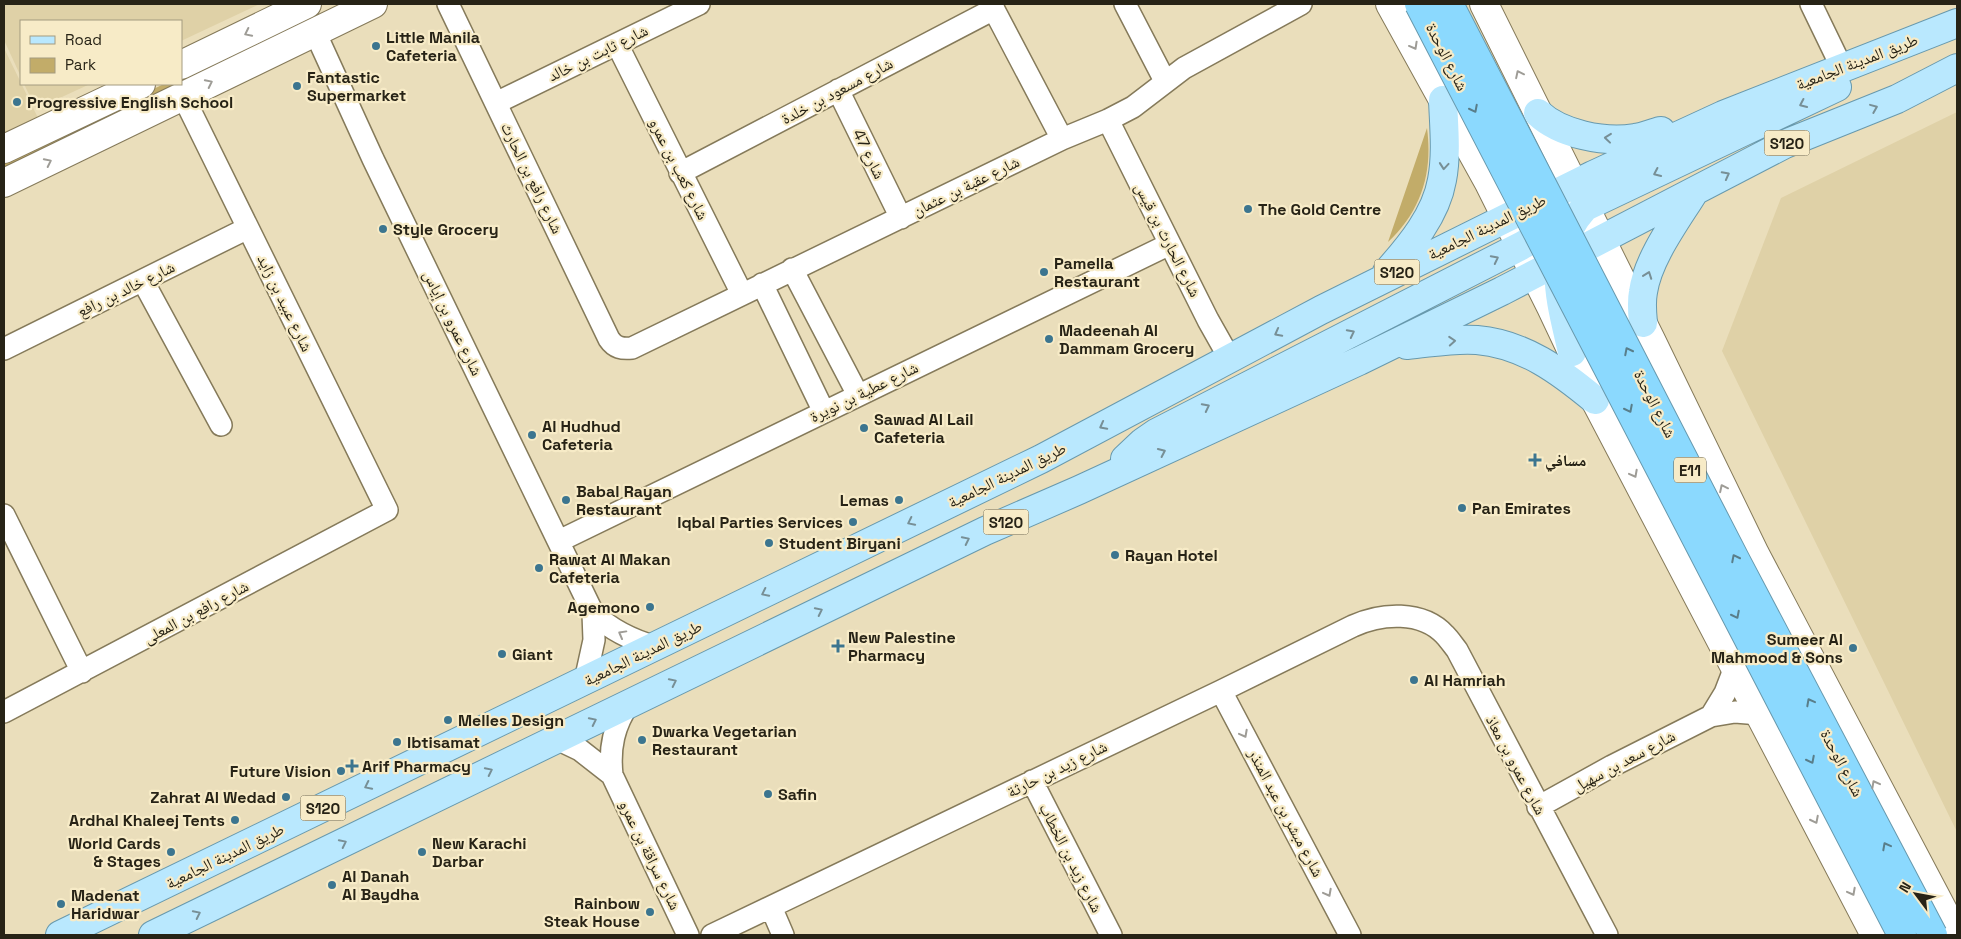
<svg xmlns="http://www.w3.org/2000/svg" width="1961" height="939" viewBox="0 0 1961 939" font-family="'Space Grotesk','Noto Naskh Arabic',sans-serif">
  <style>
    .built { fill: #dfd1a7 }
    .green { fill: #c2ac69 }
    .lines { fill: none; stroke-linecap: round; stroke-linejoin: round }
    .minor-casing { stroke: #857a5a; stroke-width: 24 }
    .tertiary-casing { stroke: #857a5a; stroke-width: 30 }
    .primary-casing { stroke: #6899ad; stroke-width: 30 }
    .minor { stroke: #fff; stroke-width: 21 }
    .tertiary { stroke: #fff; stroke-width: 28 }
    .primary { stroke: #b9e8fe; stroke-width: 28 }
    .motorway-bridge-casing { stroke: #6899ad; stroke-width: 30; stroke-linecap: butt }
    .motorway-bridge { stroke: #8bd9fe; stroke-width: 28 }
    .oneway { stroke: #9e9c96 }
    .oneway2 { stroke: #778f96 }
    .oneway3 { stroke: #597e8a }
    .poi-dot { fill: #3c758f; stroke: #f7ebc7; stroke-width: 2 }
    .labels { text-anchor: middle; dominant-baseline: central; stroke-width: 4.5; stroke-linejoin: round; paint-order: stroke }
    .shield { fill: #f7ebc7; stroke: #655f4b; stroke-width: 1 }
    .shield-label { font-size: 15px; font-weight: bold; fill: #272316 }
    .poi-label { font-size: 16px; font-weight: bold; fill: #272316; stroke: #f7ebc7; text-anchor: start }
    .street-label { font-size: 16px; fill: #272316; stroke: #f7ebc7 }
  </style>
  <rect width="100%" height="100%" fill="#eadebb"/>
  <path class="built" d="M4,4H260L181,41V21H21V77L4,40Z
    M4,48L39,120L4,137Z
    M24,84H90L36,109Z
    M1957,112V832L1722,351L1781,198Z"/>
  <path class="green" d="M214,59L218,68L151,102L147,92L164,84H181V75Z
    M141,95L145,103L78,137L74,128Z
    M1427,128C1433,173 1421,211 1388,242Z
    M66,131L70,140L4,173V162Z"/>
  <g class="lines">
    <defs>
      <path id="minor" d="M448,4L609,339C615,348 622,349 632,348L1062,139L1108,120L1133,107L1184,68L1301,4
        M991,4L1062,139
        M1125,4L1165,81
        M1811,4L1842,68
        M315,32L373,159L593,613L594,640L585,681
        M617,44L742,294
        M838,90L901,218
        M496,103L699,4
        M1108,120L1208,320L1230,359
        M680,173L994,9
        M792,269L858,395
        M143,281L221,425
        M762,284L824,412
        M4,349L248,228
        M4,515L82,672
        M559,541L1170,244
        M593,613C611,630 631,640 656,647
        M1221,691L1350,935
        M629,703C614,726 609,747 612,775L688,935
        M4,712L387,510L183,96
        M1711,716L1725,693L1735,667
        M557,739L580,750L612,775
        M1032,781L1111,935
        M1538,807L1612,766L1711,716L1735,712L1760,714
        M771,907L783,935
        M712,935L1221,691L1353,626C1381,613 1422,610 1445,635C1449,639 1453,645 1457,650L1607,935"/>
      <path id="tertiary" d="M1390,4L1489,183L1551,307L1595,400L1875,935
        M1484,4L1650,338L1755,554L1956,935
        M181,65L307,4
        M4,149L141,84
        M4,183L373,4"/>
      <path id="primary" d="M1538,113C1560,134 1604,143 1635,138C1643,137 1652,133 1661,131
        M1387,272C1410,246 1436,215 1442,180C1447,154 1444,126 1443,100
        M1643,323C1642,313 1641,302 1643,292C1648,258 1676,221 1694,192
        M1407,345C1430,343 1454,338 1477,340C1524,344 1560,371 1595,400
        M1572,352C1560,299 1544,252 1585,207L1837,87
        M1125,459L1143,442L1156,433L1521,246L1533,239L1555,219
        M60,935L1041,459L1321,310L1593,175L1723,115L1957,23
        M153,935L985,531L1079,490L1359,361L1502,291L1785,144L1897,99L1957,68"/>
    </defs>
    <use href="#minor" class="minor-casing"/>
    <use href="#tertiary" class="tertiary-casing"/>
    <use href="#primary" class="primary-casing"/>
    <use href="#minor" class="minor"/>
    <use href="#tertiary" class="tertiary"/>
    <use href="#primary" class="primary"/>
    <defs>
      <path id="motorway-bridge" d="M1419,4L1902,935
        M1449,4L1735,559L1933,935"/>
    </defs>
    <use href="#motorway-bridge" class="motorway-bridge-casing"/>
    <use href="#motorway-bridge" class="motorway-bridge"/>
  </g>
  <defs><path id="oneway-chevron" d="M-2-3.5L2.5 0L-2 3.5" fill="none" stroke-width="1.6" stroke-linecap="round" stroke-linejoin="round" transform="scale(1.25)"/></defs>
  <g class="oneway">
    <use href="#oneway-chevron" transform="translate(248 33) rotate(154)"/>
    <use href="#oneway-chevron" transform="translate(1414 46) rotate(61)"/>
    <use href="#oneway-chevron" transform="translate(1519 74) rotate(-116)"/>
    <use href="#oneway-chevron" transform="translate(209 83) rotate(-26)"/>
    <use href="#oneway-chevron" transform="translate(48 162) rotate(-26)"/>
    <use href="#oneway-chevron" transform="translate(1634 474) rotate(62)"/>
    <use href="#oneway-chevron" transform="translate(1723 488) rotate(-116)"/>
    <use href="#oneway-chevron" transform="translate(622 634) rotate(-151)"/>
    <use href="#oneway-chevron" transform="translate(1244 734) rotate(62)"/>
    <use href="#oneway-chevron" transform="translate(1875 784) rotate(-118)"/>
    <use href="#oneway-chevron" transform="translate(1815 820) rotate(63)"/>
    <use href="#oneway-chevron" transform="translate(1852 892) rotate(62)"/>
    <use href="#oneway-chevron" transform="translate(1328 893) rotate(62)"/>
  </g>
  <g class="oneway2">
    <use href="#oneway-chevron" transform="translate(1803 104) rotate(155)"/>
    <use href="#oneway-chevron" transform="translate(1874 108) rotate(-22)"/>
    <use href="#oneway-chevron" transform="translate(1608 138) rotate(-174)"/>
    <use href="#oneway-chevron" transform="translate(1444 166) rotate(95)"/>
    <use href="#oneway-chevron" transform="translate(1657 173) rotate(155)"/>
    <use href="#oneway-chevron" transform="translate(1726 175) rotate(-28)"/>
    <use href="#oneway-chevron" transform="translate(1495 259) rotate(-27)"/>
    <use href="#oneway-chevron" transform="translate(1648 275) rotate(-70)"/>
    <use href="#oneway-chevron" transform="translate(1278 333) rotate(152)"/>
    <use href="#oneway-chevron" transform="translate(1351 333) rotate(-27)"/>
    <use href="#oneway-chevron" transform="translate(1452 341) rotate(-4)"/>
    <use href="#oneway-chevron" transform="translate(1206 407) rotate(-27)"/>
    <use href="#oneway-chevron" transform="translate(1103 426) rotate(152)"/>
    <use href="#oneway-chevron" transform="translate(1162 452) rotate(-25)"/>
    <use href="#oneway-chevron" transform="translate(911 522) rotate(154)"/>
    <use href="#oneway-chevron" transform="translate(966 540) rotate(-26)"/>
    <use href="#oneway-chevron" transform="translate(765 593) rotate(154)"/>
    <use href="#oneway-chevron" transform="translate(819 611) rotate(-26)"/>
    <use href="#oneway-chevron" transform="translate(673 682) rotate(-26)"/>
    <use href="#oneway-chevron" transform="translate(593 721) rotate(-26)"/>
    <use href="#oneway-chevron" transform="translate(489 771) rotate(-26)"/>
    <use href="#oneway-chevron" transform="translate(368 786) rotate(154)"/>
    <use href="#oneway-chevron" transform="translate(343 843) rotate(-26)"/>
    <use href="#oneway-chevron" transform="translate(197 914) rotate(-26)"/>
  </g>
  <g class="oneway3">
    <use href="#oneway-chevron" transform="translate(1474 109) rotate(63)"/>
    <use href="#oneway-chevron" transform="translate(1628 351) rotate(-117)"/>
    <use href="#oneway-chevron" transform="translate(1629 409) rotate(63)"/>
    <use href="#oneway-chevron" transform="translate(1735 558) rotate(-117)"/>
    <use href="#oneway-chevron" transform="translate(1736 615) rotate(63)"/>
    <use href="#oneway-chevron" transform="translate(1810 702) rotate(-118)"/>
    <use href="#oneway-chevron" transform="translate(1811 760) rotate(63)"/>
    <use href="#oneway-chevron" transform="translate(1886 846) rotate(-118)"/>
  </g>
  <g class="poi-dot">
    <circle cx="376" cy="46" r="5"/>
    <circle cx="297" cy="86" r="5"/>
    <circle cx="17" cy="102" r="5"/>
    <circle cx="1248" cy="209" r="5"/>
    <circle cx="383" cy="229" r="5"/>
    <circle cx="1044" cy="272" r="5"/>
    <circle cx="1049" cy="339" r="5"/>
    <circle cx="864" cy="428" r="5"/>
    <circle cx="532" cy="435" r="5"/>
    <path d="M1532.5 452.5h5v5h5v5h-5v5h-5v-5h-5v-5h5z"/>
    <circle cx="566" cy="500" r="5"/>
    <circle cx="899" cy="500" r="5"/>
    <circle cx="1462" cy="508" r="5"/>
    <circle cx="853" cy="522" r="5"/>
    <circle cx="769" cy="543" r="5"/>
    <circle cx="1115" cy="555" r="5"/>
    <circle cx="539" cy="568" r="5"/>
    <circle cx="650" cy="607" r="5"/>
    <path d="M835.5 638.5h5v5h5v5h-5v5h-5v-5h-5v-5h5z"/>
    <circle cx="1853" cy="648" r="5"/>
    <circle cx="502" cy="654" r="5"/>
    <circle cx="1414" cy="680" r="5"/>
    <circle cx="448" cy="720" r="5"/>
    <circle cx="642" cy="740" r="5"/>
    <circle cx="397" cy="742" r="5"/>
    <path d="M349.5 758.5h5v5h5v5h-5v5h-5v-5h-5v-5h5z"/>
    <circle cx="341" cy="771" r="5"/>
    <circle cx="768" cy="794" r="5"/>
    <circle cx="286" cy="797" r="5"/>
    <circle cx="235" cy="820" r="5"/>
    <circle cx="171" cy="852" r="5"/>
    <circle cx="422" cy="852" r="5"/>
    <circle cx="332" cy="885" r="5"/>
    <circle cx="61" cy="904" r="5"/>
    <circle cx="650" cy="912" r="5"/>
  </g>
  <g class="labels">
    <g class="shield">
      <rect x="1764.5" y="130.5" width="45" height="25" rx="4"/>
      <rect x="1374.5" y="259.5" width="45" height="25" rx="4"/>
      <rect x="1674" y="457.5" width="32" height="25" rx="4"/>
      <rect x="983.5" y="509.5" width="45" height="25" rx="4"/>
      <rect x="300.5" y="795.5" width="45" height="25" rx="4"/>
    </g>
    <g class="shield-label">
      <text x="1787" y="143">S120</text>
      <text x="1397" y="272">S120</text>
      <text x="1690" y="470">E11</text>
      <text x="1006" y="522">S120</text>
      <text x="323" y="808">S120</text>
    </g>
    <g class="poi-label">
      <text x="386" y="37">Little Manila<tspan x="386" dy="18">Cafeteria</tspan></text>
      <text x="307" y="77">Fantastic<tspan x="307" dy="18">Supermarket</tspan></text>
      <text x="27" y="102">Progressive English School</text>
      <text x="1258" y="209">The Gold Centre</text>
      <text x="393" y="229">Style Grocery</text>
      <text x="1054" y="263">Pamella<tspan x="1054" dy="18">Restaurant</tspan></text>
      <text x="1059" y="330">Madeenah Al<tspan x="1059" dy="18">Dammam Grocery</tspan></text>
      <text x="874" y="419">Sawad Al Lail<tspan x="874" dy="18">Cafeteria</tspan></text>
      <text x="542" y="426">Al Hudhud<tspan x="542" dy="18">Cafeteria</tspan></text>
      <text x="1545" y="460">مسافي</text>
      <text x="576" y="491">Babal Rayan<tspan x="576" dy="18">Restaurant</tspan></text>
      <text x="889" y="500" text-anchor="end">Lemas</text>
      <text x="1472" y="508">Pan Emirates</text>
      <text x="843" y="522" text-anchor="end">Iqbal Parties Services</text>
      <text x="779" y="543">Student Biryani</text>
      <text x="1125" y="555">Rayan Hotel</text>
      <text x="549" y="559">Rawat Al Makan<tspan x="549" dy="18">Cafeteria</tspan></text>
      <text x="640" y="607" text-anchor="end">Agemono</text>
      <text x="848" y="637">New Palestine<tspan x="848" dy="18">Pharmacy</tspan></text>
      <text x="1843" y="639" text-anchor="end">Sumeer Al<tspan x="1843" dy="18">Mahmood &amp; Sons</tspan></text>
      <text x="512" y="654">Giant</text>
      <text x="1424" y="680">Al Hamriah</text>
      <text x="458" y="720">Melles Design</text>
      <text x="652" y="731">Dwarka Vegetarian<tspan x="652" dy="18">Restaurant</tspan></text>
      <text x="407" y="742">Ibtisamat</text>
      <text x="362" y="766">Arif Pharmacy</text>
      <text x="331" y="771" text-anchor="end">Future Vision</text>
      <text x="778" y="794">Safin</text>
      <text x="276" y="797" text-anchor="end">Zahrat Al Wedad</text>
      <text x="225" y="820" text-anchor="end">Ardhal Khaleej Tents</text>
      <text x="161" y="843" text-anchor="end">World Cards<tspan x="161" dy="18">&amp; Stages</tspan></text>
      <text x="432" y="843">New Karachi<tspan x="432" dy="18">Darbar</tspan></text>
      <text x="342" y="876">Al Danah<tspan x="342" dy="18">Al Baydha</tspan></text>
      <text x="71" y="895">Madenat<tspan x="71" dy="18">Haridwar</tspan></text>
      <text x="640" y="903" text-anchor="end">Rainbow<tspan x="640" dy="18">Steak House</tspan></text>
    </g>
    <g class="street-label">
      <text transform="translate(598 53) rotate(-26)">شارع ثابت بن خالد</text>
      <text transform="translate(1447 57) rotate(63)">شارع الوحدة</text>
      <text transform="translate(1857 62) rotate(-21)">طريق المدينة الجامعية</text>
      <text transform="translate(837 91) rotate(-28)">شارع مسعود بن خلدة</text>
      <text transform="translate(869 154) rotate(64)">شارع 47</text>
      <text transform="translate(679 169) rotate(63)">شارع كعب بن عمرو</text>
      <text transform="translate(532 178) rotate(64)">شارع رافع بن الحارث</text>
      <text transform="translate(966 186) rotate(-26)">شارع عقبة بن عثمان</text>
      <text transform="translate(1487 227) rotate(-26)">طريق المدينة الجامعية</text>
      <text transform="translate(1168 240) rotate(63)">شارع الحارث بن قيس</text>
      <text transform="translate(126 289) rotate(-26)">شارع خالد بن رافع</text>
      <text transform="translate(285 303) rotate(64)">شارع عبيد بن زايد</text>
      <text transform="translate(453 323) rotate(64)">شارع عمرو بن إياس</text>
      <text transform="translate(864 392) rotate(-26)">شارع عطية بن نويرة</text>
      <text transform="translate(1655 404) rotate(63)">شارع الوحدة</text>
      <text transform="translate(1007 475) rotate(-26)">طريق المدينة الجامعية</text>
      <text transform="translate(196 612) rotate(-28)">شارع رافع بن المعلى</text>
      <text transform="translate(643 653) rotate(-26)">طريق المدينة الجامعية</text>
      <text transform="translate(1624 761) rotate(-28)">شارع سعد بن سهيل</text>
      <text transform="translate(1842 763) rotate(62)">شارع الوحدة</text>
      <text transform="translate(1516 765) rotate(62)">شارع عمرو بن معاذ</text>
      <text transform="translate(1057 769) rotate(-26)">شارع زيد بن حارثة</text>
      <text transform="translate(1286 813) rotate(62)">شارع مبشر بن عبد المنذر</text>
      <text transform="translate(650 855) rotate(64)">شارع سراقة بن عمرو</text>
      <text transform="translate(225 856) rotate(-26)">طريق المدينة الجامعية</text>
      <text transform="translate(1071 858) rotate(63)">شارع زيد بن الخطاب</text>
    </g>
  </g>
  <rect width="1961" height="939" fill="none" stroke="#272316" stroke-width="10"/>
  <rect x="20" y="20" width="162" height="65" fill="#f7ebc7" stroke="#a49b80"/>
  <rect x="30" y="36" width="25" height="8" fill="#b9e8fe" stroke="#a49b80"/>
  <text x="65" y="45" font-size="15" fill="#272316">Road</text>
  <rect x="30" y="58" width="25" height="15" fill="#c2ac69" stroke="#a49b80"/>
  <text x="65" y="70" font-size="15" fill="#272316">Park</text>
  <g transform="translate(1916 894) rotate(302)" stroke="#f7ebc7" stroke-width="4" paint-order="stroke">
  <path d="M0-4L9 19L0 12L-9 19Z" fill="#272316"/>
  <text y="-8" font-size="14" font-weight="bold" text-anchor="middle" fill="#272316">N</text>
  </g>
</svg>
